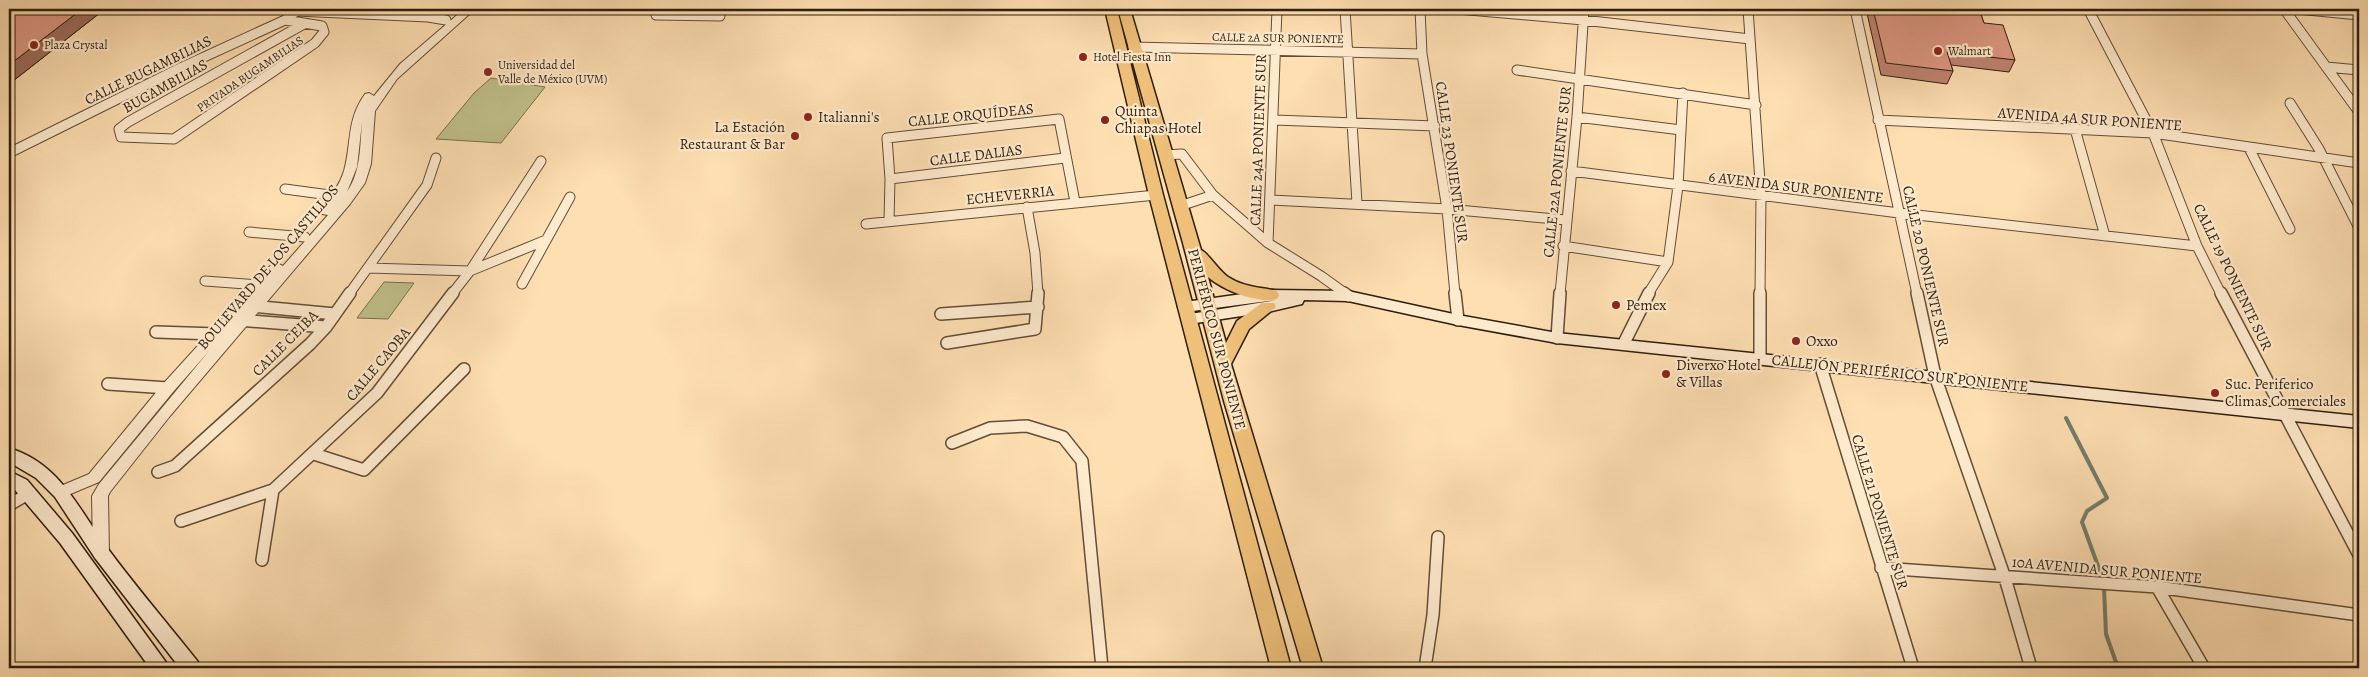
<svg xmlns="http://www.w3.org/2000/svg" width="2368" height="677" viewBox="0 0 2368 677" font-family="Alegreya,serif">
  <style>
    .green { fill: #c0c18c; stroke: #77704d }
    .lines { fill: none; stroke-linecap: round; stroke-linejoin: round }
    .stream { stroke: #727d6c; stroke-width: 4 }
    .minor-far1-casing { stroke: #624e37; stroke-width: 11 }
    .minor-casing { stroke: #624e37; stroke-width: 14 }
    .tertiary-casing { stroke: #624e37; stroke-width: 2 }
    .secondary-casing { stroke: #2e1e0e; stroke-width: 3 }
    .primary-casing { stroke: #2e1e0e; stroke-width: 3 }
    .minor-far1 { stroke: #feeacd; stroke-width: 9 }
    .minor { stroke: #feeacd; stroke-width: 11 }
    .tertiary { fill: #feeacd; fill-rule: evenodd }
    .secondary { fill: #feeacd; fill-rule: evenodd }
    .primary { fill: #efc079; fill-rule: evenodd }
    .wall { fill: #c08472; stroke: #2e1e0e }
    .shaded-wall { fill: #9c6b5d; stroke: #2e1e0e }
    .building { fill: #df9985; stroke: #2e1e0e }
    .poi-dot { fill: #8f2418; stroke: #feeacd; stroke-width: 2 }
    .labels { text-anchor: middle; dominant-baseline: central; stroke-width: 4.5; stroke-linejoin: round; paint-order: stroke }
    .far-street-label { font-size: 12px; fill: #2e1e0e; stroke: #feeacd }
    .far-poi-label { font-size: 12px; fill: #2e1e0e; stroke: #feeacd; text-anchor: start }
    .street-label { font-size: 15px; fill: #2e1e0e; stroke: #feeacd }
    .poi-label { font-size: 15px; fill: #2e1e0e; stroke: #feeacd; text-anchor: start }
  </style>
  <rect width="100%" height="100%" fill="#fedfb2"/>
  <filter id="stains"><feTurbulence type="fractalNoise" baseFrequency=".004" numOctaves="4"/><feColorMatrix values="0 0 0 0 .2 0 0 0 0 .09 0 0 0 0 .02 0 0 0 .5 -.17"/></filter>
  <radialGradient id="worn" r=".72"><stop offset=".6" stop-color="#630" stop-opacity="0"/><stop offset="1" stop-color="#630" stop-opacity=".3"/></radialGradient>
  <path class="green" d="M491,78L545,87L501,143L436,139L474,93Z
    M384,282L414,283L388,319L357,318Z"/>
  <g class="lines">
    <path class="stream" d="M2066,418L2107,498L2087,511L2082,522L2102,577
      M2104,588L2106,634L2118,668"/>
    <defs>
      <path id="minor-far1" d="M659,9L656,15L720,16
        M1345,9L1357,203
        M1420,9L1422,54L1447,209L1455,294
        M1457,9L1583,20L1750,39
        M1748,9L1761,196L1760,294
        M1855,9L1917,294
        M2088,9L2153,133L2197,246L2221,294
        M2284,9L2359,112
        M2297,9L2359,15
        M296,11L428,17L446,20
        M285,20L322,26L324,32L315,43L174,139L121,137L119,129L128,122L304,24
        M1133,47L1422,54
        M2326,67L2359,70
        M1517,70L1756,105
        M2290,103L2319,149L2359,228
        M1577,117L1681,130
        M1275,120L1435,126
        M1878,120L2153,133L2359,163
        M2075,129L2105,236
        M2249,148L2290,229
        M9,153L180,68L285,20L299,9
        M1165,155L1182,154L1213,195
        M1571,171L1899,213L2197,246
        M890,179L1065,158
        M285,189L337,196
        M1271,200L1447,209L1566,220
        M1180,206L1213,195L1268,243L1321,276L1346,294
        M1027,207L1035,253L1038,294
        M889,221L890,179L887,138L1059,119L1075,202
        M866,224L1156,195
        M249,232L305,237
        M1268,243L1277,9
        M1563,246L1668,262
        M368,268L470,271L546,240
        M205,281L261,285
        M522,284L570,197
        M349,294L427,185L436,158
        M452,294L470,271L541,161
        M1560,294L1577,117L1584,9
        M1648,294L1668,262L1678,186L1683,93"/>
      <path id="minor" d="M1344,293L1348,296
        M1455,293L1458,320
        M1917,293L1935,376L2005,578L2031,668
        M2221,293L2359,555
        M251,306L335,314
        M941,314L1038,307
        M238,320L326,327
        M156,332L217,334
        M1557,338L1560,293
        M947,343L1035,329L1038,293
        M1624,343L1649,293
        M1760,358V293
        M1820,364L1913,668
        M108,384L168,388
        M952,443L990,428L1027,426L1063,437L1082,461L1102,668
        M314,454L364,470L464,369
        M158,472L175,466L310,344L326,327L350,293
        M9,505L28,494
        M181,521L273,490L377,393L453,293
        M262,560L273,490
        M1881,568L2157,587L2359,615
        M2157,587L2204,668
        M1425,668L1433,615L1438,537"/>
      <path id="tertiary" d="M464,9H475L397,79L375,111L371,164L365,183L350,204L170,416L110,492L108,496L109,553L107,558L101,560L95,558L93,553L92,496L99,484L209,351L173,392L99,482L61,498L56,496L53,492L56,488L89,474L163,384L272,264L277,263L283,266L328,215L322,214L320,211C329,198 339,187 344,171C352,142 346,121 365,94L369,93L374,96L400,64ZM362,122C360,147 361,171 347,192L357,167Z"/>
      <path id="secondary" d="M1271,290L1348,291L1458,315L1557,333L2359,416V428L1557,343L1458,325L1348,301L1304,300L1302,304L1268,312L1189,324L1184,323L1182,319L1184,315L1276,300L1185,312L1180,311L1178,307L1180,303L1185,302Z
        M9,448C61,464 78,509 108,549C136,587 168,624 198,662L200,668H180L95,558L55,497L36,478L9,462Z
        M9,471L27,480L72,533L170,668H150L60,543L15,490L9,485Z"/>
      <path id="primary" d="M1105,9H1117L1163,195L1291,668H1271L1149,195Z
        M1118,9H1130L1201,250C1208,253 1219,271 1228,277C1243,287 1260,287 1277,291L1279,295L1277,299C1257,304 1223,290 1208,277L1226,343L1237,321L1262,303H1274L1276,307L1249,329L1231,364L1323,668H1303L1224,401L1183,243Z"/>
    </defs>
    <use href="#minor-far1" class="minor-far1-casing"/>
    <use href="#minor" class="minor-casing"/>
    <use href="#tertiary" class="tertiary-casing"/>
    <use href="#secondary" class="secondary-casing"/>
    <use href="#primary" class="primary-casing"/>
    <use href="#minor-far1" class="minor-far1"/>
    <use href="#minor" class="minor"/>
    <use href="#tertiary" class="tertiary"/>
    <use href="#secondary" class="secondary"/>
    <use href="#primary" class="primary"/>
  </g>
  <path class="wall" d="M9,9H105L13,81H9Z
    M1866,9H1979L1984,23L2015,60L2009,72L1951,65L1953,71L1947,84L1881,75Z"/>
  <path class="shaded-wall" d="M82,9H105L13,81L9,76V65Z"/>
  <path class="building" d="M9,9H82L9,65Z
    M1873,9H1979L1984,23L2003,25L2015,60L1947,52L1953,71L1886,63Z"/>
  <g class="poi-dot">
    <circle cx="34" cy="45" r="5"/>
    <circle cx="1938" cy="51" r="5"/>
    <circle cx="1083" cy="57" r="5"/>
    <circle cx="488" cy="72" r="5"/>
    <circle cx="808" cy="117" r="5"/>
    <circle cx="1105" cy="120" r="5"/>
    <circle cx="795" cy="136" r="5"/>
    <circle cx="1616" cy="305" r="5"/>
    <circle cx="1796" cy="341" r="5"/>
    <circle cx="1666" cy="374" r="5"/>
    <circle cx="2215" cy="393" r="5"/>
  </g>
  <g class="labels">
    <g class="far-street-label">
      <text transform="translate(1278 38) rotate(1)">CALLE 2A SUR PONIENTE</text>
      <text transform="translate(250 74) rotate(-34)">PRIVADA BUGAMBILIAS</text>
    </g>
    <g class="far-poi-label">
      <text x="44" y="45">Plaza Crystal</text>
      <text x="1948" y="51">Walmart</text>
      <text x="1093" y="57">Hotel Fiesta Inn</text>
      <text x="498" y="65">Universidad del<tspan x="498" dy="14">Valle de México (UVM)</tspan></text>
    </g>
    <g class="street-label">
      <text transform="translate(148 70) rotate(-26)">CALLE BUGAMBILIAS</text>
      <text transform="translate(165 86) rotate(-29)">BUGAMBILIAS</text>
      <text transform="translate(971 115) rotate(-6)">CALLE ORQUÍDEAS</text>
      <text transform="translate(2090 119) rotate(4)">AVENIDA 4A SUR PONIENTE</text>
      <text transform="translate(1258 140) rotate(-88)">CALLE 24A PONIENTE SUR</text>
      <text transform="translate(976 155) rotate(-7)">CALLE DALIAS</text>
      <text transform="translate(1452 162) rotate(82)">CALLE 23 PONIENTE SUR</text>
      <text transform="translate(1557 172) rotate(-84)">CALLE 22A PONIENTE SUR</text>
      <text transform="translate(1796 187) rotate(7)">6 AVENIDA SUR PONIENTE</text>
      <text transform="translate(1010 195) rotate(-6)">ECHEVERRIA</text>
      <text transform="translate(1926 266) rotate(77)">CALLE 20 PONIENTE SUR</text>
      <text transform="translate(268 267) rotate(-50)">BOULEVARD DE LOS CASTILLOS</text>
      <text transform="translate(2233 277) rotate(64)">CALLE 19 PONIENTE SUR</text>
      <text transform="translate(1217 339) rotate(75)">PERIFÉRICO SUR PONIENTE</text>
      <text transform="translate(285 343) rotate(-45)">CALLE CEIBA</text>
      <text transform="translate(378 364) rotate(-50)">CALLE CAOBA</text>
      <text transform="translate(1900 373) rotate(6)">CALLEJÓN PERIFÉRICO SUR PONIENTE</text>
      <text transform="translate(1880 512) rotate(73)">CALLE 21 PONIENTE SUR</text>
      <text transform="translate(2107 570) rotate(5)">10A AVENIDA SUR PONIENTE</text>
    </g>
    <g class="poi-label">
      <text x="1115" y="111">Quinta<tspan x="1115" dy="17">Chiapas Hotel</tspan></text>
      <text x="818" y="117">Italianni's</text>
      <text x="785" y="127" text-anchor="end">La Estación<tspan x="785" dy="17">Restaurant &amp; Bar</tspan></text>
      <text x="1626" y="305">Pemex</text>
      <text x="1806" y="341">Oxxo</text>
      <text x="1676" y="365">Diverxo Hotel<tspan x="1676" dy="17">&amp; Villas</tspan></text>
      <text x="2225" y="384">Suc. Periferico<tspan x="2225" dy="17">Climas Comerciales</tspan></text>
    </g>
  </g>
  <rect width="2368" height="677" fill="none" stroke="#fedfb2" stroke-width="30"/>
  <rect x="10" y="10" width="2348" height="657" fill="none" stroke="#2e1e0e" stroke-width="2.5"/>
  <rect x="15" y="15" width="2338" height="647" fill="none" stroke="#2e1e0e"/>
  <rect width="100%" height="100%" filter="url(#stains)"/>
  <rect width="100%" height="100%" fill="url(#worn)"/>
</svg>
